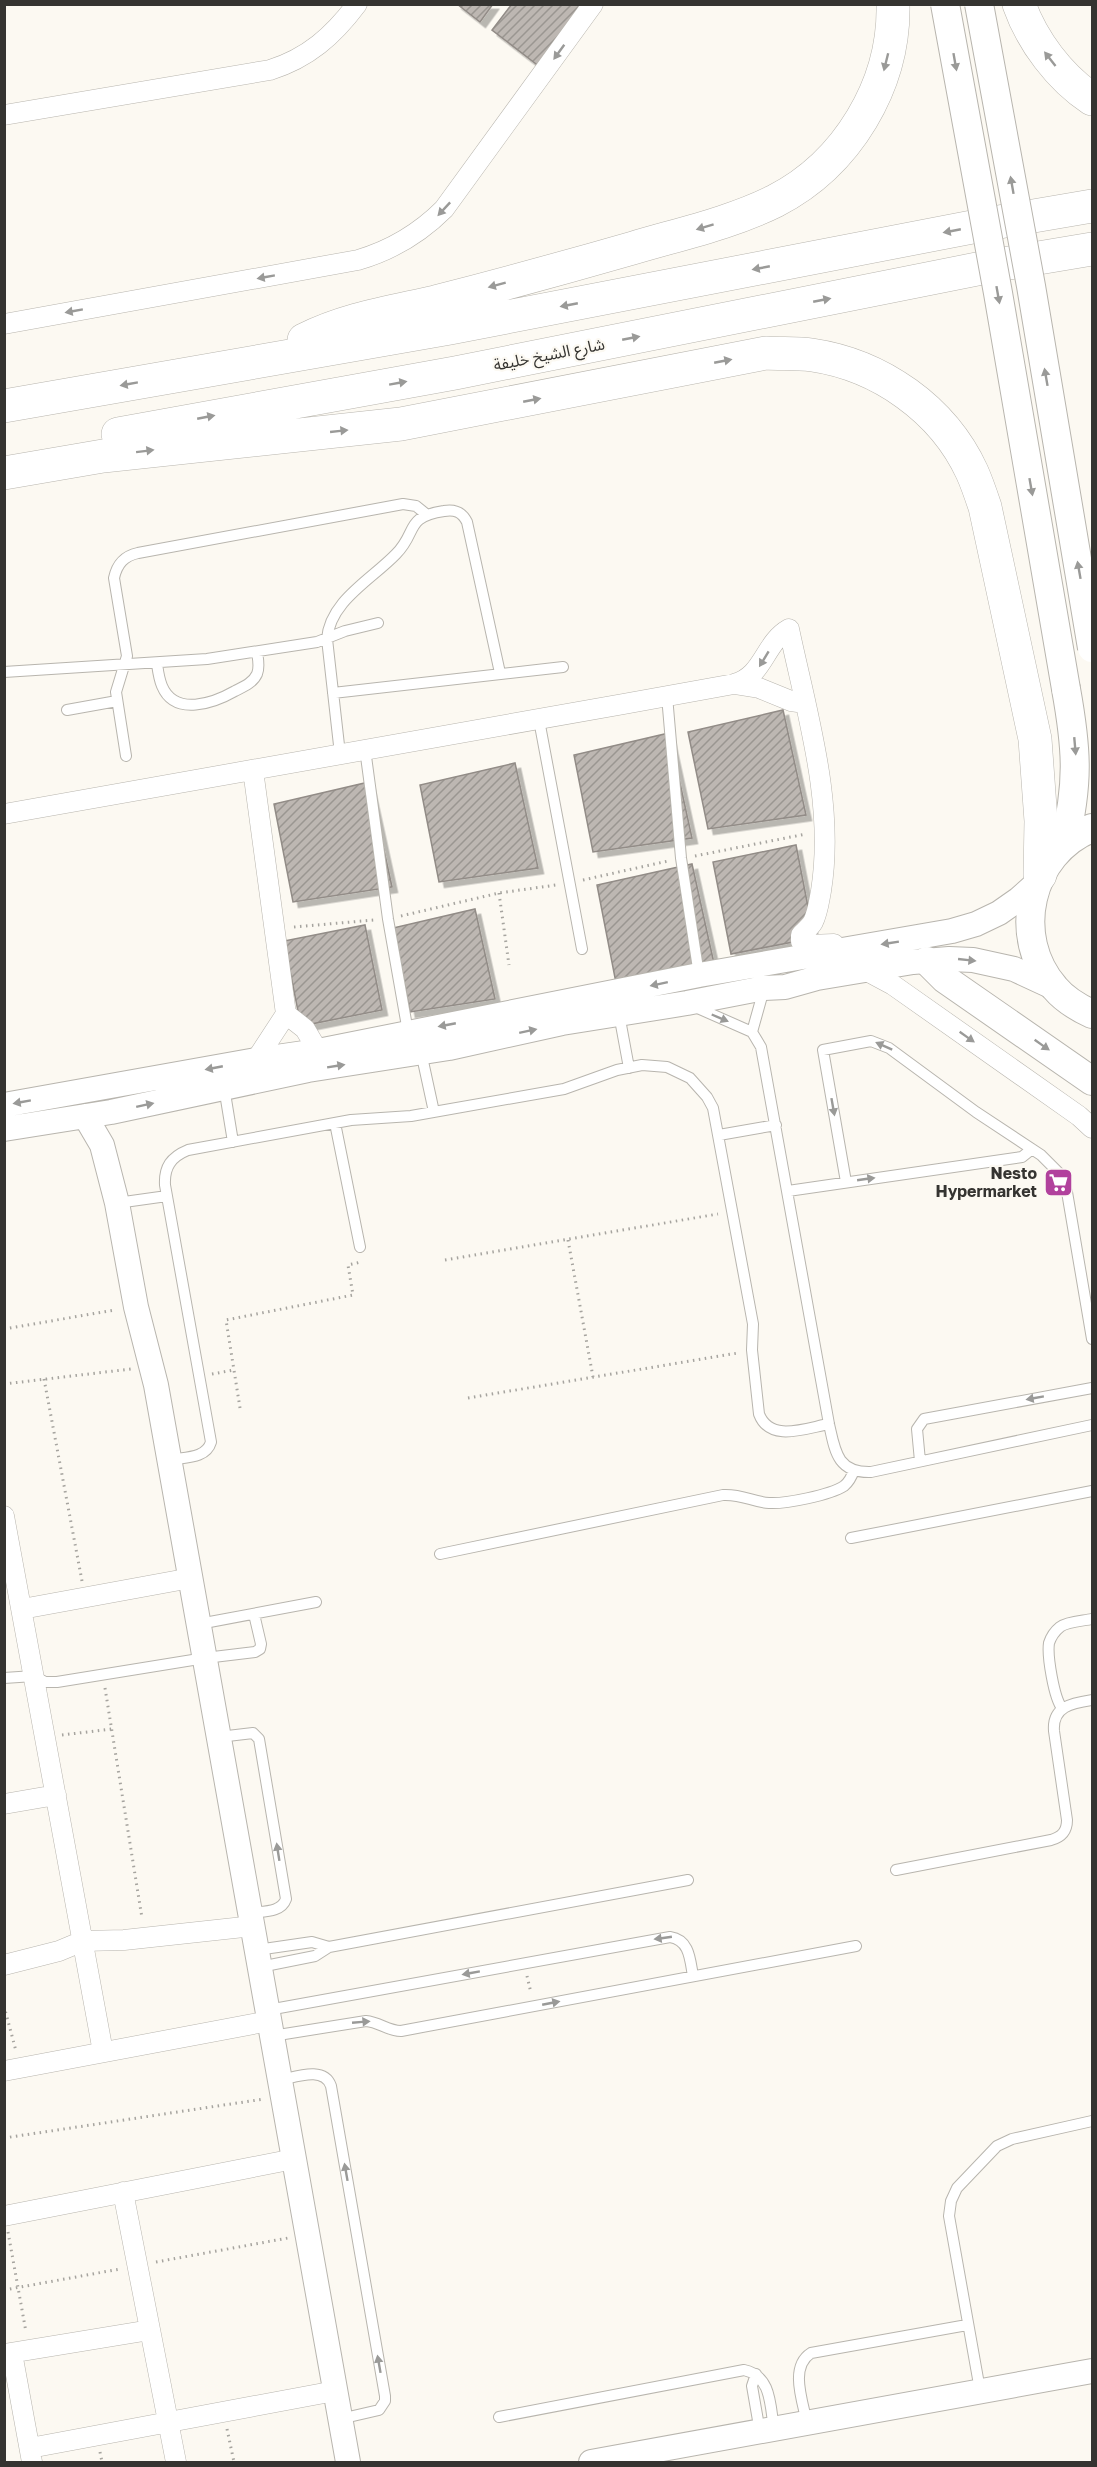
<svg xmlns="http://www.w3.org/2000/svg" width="1097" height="2467" viewBox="0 0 1097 2467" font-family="'Golos Text','Noto Sans Arabic',sans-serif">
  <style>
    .building { fill: url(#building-hatch); stroke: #928c87; stroke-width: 1.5; filter: url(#shadow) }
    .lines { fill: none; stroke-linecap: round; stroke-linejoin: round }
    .service-casing { stroke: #b8b5ae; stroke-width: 12 }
    .minor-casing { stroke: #b8b5ae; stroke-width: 21 }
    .tertiary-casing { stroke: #b8b5ae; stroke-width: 26 }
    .secondary-casing { stroke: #b8b5ae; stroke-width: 30 }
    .trunk-casing { stroke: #b8b5ae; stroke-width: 34 }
    .path { stroke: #a6a49f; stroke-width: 3; stroke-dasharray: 1.5 4.5; stroke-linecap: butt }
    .service { stroke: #fff; stroke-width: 10 }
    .minor { stroke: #fff; stroke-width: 20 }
    .tertiary { stroke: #fff; stroke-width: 24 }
    .secondary { stroke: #fff; stroke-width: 28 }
    .trunk { stroke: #fff; stroke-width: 33 }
    .secondary-bridge-casing { stroke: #b8b5ae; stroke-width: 30; stroke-linecap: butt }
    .secondary-bridge { stroke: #fff; stroke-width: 28 }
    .oneway { fill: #9a9a98 }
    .labels { text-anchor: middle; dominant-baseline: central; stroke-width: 4.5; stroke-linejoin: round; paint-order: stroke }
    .street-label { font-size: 16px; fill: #353431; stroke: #fcf9f2 }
    .poi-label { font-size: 16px; font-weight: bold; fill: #353431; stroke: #fcf9f2; text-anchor: end }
  </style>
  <defs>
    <pattern id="building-hatch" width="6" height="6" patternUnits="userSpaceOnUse" patternTransform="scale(1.5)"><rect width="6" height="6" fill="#bdb7b2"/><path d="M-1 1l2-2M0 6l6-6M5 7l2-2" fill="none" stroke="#9a9691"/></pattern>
    <filter id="shadow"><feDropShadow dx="5.5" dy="5.5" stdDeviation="0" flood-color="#0004"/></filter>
  </defs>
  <rect width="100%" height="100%" fill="#fcf9f2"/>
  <path class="building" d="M457,4H493L480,22Z
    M512,4H588L540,67L492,30Z
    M783,710L806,815L708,829L688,732Z
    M669,733L692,838L593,852L574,755Z
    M515,763L538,868L439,882L420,785Z
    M369,782L392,887L293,902L274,804Z
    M796,845L814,938L731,954L713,862Z
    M692,864L715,968L616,983L597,885Z
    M475,909L495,999L410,1012L393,928Z
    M365,925L382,1010L301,1026L284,941Z"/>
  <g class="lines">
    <defs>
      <path id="service" d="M157,664C158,671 159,679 162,686C175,717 214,703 235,691C243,687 253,683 257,674C260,667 258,659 257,652
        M4,672L207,659L317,642L345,631L378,623
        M333,693L563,667
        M667,696L681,858L699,975
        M67,710L117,701
        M539,720L582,949
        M365,749L388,919L408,1032
        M340,754L327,639C330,601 371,580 396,554C418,532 404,517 444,511C455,509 462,512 467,522L500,673
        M126,756L116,692L127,656L114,578C117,564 124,556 138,553L403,504L416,506L426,514
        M693,1006L752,1032L761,1047L829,1424C835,1451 837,1473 871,1472L1092,1425
        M619,1014L629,1068
        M752,1032L764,989
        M421,1052L434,1112
        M224,1087L233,1142
        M335,1123L360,1247
        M719,1135L776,1125
        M846,1182L823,1050L871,1041L889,1048L976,1112L1041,1155L1060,1174L1067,1192L1092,1339
        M788,1191L1022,1157L1032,1149
        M117,1203L167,1196
        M170,1460C184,1457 206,1459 211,1442L165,1185C164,1167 171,1157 188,1150L351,1120L411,1116L564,1089L617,1070L642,1065L667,1067L690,1078L707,1097L713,1108L753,1324L752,1350L759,1414C770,1443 806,1428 829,1424
        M920,1461L917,1429L924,1419L1092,1388
        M851,1538L1092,1491
        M440,1554L723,1495C743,1494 752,1502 769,1503C786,1504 830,1495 844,1486C849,1482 852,1476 854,1470
        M199,1624L316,1602
        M4,1678L34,1676L45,1682H57L205,1658L255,1652L260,1649L261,1644L254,1614
        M1062,1708C1054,1698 1047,1656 1049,1643C1051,1637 1055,1631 1060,1627C1068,1621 1083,1621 1092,1619
        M219,1737L253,1733L259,1739L286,1899C281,1913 263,1911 250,1913
        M896,1870L1051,1840C1062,1837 1067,1831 1067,1820L1054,1731C1052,1706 1073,1703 1092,1700
        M257,1950L312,1942L329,1947
        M260,1967L315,1956L329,1947L688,1880
        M268,2010L670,1937C690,1940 690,1960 693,1976
        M272,2036L366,2021C379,2022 388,2031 401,2031L856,1946
        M280,2080C296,2077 324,2066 331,2086L385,2396V2401L379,2410L340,2419
        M756,2374L752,2386L760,2432
        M980,2390L949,2216L951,2201L957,2188L997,2146L1012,2139L1092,2121
        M499,2417L744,2370C772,2376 770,2406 774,2429
        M807,2423C803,2402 789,2367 811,2353L967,2325"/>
      <path id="minor" d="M4,115L270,70C308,58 333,36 357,4
        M4,324L358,260C392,250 419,234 444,209L593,4
        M734,684L759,688L791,701L805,703
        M253,770L286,1014L256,1060
        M4,814C248,771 491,728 734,684C764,676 764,643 789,629C807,714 835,804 821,891C819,901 818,912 813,922C810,927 805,931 801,935V941L809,945L834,944
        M865,970L893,985L1079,1116L1092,1128
        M286,1014L305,1029L318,1051
        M4,1516L103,2052
        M22,1609L191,1578
        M4,1804L56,1795
        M4,1965L59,1951L83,1941L124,1940L253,1926
        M4,2071L269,2021
        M123,2192L176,2462
        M4,2216L294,2159
        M12,2353L32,2462
        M4,2354L150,2330
        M30,2448L335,2391"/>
      <path id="tertiary" d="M4,1105L256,1060L318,1051L699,975L952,931L976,924L999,913L1019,899L1038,882
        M85,1116L102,1145L117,1203L136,1307L156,1385L348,2462
        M4,1129L111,1112L308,1070L449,1048L562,1023L687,1003L764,988L785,987L817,978L913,962L949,959L973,960L1014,969L1055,988
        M591,2462L1092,2371"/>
      <path id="secondary" d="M1092,828C1029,853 1010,937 1055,988C1065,1000 1079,1008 1092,1014
        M1064,845C1079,783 1077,750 1066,689
        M927,961L945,979L1092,1081"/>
      <path id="trunk" d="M1019,4C1032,41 1060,78 1092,99
        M304,340C345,319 391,312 435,302C501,285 567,267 633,248C680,234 731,223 775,201C847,164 895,85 893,4
        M4,406L450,328L993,223L1092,206
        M118,434L455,373L997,265L1092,249
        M4,473L103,456L401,424L766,353C781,354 797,353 812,355C880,365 943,409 972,472C977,483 981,495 985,507L1035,739L1041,821L1040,875"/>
    </defs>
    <use href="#service" class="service-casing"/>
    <use href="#minor" class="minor-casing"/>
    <use href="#tertiary" class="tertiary-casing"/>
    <use href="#secondary" class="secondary-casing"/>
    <use href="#trunk" class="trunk-casing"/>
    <path class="path" d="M695,856L806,834
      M583,880L668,861
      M499,893L509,965
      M401,916L499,893L556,885
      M294,927L374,920
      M568,1240L593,1377
      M445,1260L718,1214
      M4,1329L115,1310
      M212,1374L234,1370
      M44,1379L82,1581
      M4,1384L131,1369
      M468,1398L738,1353
      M240,1408L226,1320L353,1295L348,1265L361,1262
      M105,1688L142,1918
      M62,1735L112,1729
      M527,1976L531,1993
      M4,2006L16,2051
      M4,2138L264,2099
      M8,2232L26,2332
      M156,2262L288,2238
      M4,2290L120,2269
      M227,2429L234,2462
      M100,2452L102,2462"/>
    <use href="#service" class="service"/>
    <use href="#minor" class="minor"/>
    <use href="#tertiary" class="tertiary"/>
    <use href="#secondary" class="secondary"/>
    <use href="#trunk" class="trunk"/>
    <defs>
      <path id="secondary-bridge" d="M945,4L998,293L1066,689
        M979,4L1031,286L1092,648"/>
    </defs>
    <use href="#secondary-bridge" class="secondary-bridge-casing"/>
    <use href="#secondary-bridge" class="secondary-bridge"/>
  </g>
  <defs><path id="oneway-solid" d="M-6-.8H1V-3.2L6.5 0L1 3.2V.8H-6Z" transform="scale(1.5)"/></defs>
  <g class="oneway">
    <use href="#oneway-solid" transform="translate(559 52) rotate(126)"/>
    <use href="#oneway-solid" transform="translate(1050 59) rotate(-128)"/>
    <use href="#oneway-solid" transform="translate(886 62) rotate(104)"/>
    <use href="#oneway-solid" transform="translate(955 62) rotate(80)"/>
    <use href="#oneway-solid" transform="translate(1012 185) rotate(-100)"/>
    <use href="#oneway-solid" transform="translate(444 209) rotate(133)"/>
    <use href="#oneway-solid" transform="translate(705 227) rotate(163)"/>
    <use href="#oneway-solid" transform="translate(952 231) rotate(169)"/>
    <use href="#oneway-solid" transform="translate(761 268) rotate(169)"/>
    <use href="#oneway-solid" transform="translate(266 277) rotate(170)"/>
    <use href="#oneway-solid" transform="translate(497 285) rotate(165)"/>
    <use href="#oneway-solid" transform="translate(998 295) rotate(80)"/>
    <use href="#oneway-solid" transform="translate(822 300) rotate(-11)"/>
    <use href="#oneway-solid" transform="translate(569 305) rotate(169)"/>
    <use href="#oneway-solid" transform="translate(74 311) rotate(170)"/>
    <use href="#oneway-solid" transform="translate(631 338) rotate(-11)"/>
    <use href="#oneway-solid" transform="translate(723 361) rotate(-11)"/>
    <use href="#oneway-solid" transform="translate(1046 377) rotate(-100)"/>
    <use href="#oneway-solid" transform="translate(398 383) rotate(-10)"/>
    <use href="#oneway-solid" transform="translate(129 384) rotate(170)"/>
    <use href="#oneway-solid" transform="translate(532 400) rotate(-11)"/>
    <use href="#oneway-solid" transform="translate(206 417) rotate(-11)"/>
    <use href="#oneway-solid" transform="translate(339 431) rotate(-6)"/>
    <use href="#oneway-solid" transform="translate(145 451) rotate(-7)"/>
    <use href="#oneway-solid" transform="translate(1031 487) rotate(80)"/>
    <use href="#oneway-solid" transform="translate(1079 570) rotate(-100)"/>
    <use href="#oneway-solid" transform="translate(764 659) rotate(121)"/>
    <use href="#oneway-solid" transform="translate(1075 746) rotate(85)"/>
    <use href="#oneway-solid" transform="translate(890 943) rotate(171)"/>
    <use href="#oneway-solid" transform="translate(967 960) rotate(6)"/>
    <use href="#oneway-solid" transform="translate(659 984) rotate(168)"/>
    <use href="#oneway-solid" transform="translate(720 1018) rotate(23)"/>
    <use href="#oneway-solid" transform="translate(447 1025) rotate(169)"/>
    <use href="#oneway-solid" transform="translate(528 1031) rotate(-12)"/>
    <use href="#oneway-solid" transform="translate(967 1037) rotate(35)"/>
    <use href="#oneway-solid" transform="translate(1042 1045) rotate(35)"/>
    <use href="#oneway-solid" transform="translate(884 1046) rotate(-156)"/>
    <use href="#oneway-solid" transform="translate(336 1066) rotate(-9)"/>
    <use href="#oneway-solid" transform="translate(214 1068) rotate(169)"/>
    <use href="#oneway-solid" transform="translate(22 1102) rotate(170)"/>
    <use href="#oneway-solid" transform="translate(145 1105) rotate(-12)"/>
    <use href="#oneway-solid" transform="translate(833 1107) rotate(80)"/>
    <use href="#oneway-solid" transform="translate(866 1179) rotate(-8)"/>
    <use href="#oneway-solid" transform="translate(1035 1398) rotate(170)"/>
    <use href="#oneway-solid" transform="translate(278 1852) rotate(-99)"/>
    <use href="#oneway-solid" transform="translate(663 1938) rotate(172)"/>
    <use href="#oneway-solid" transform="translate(471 1973) rotate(170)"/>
    <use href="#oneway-solid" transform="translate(551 2003) rotate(-11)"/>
    <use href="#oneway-solid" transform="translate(361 2022) rotate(-5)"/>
    <use href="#oneway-solid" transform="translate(346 2172) rotate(-100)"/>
    <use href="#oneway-solid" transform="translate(379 2364) rotate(-100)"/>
  </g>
  <defs>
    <symbol id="supermarket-square" viewBox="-11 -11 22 22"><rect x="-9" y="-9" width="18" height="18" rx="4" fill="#b1419d" stroke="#fcf9f2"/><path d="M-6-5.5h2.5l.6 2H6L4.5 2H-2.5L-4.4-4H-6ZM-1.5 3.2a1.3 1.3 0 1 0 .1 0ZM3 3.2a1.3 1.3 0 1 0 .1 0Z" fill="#fff"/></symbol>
  </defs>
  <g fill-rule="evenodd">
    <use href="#supermarket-square" x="1042" y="1166" width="33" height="33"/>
  </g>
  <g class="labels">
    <g class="street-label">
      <text transform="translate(549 354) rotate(-11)">شارع الشيخ خليفة</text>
    </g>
    <g class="poi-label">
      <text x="1037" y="1173">Nesto<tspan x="1037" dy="18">Hypermarket</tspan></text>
    </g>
  </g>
  <rect width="1097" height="2467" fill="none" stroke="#353431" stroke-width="12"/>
</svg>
